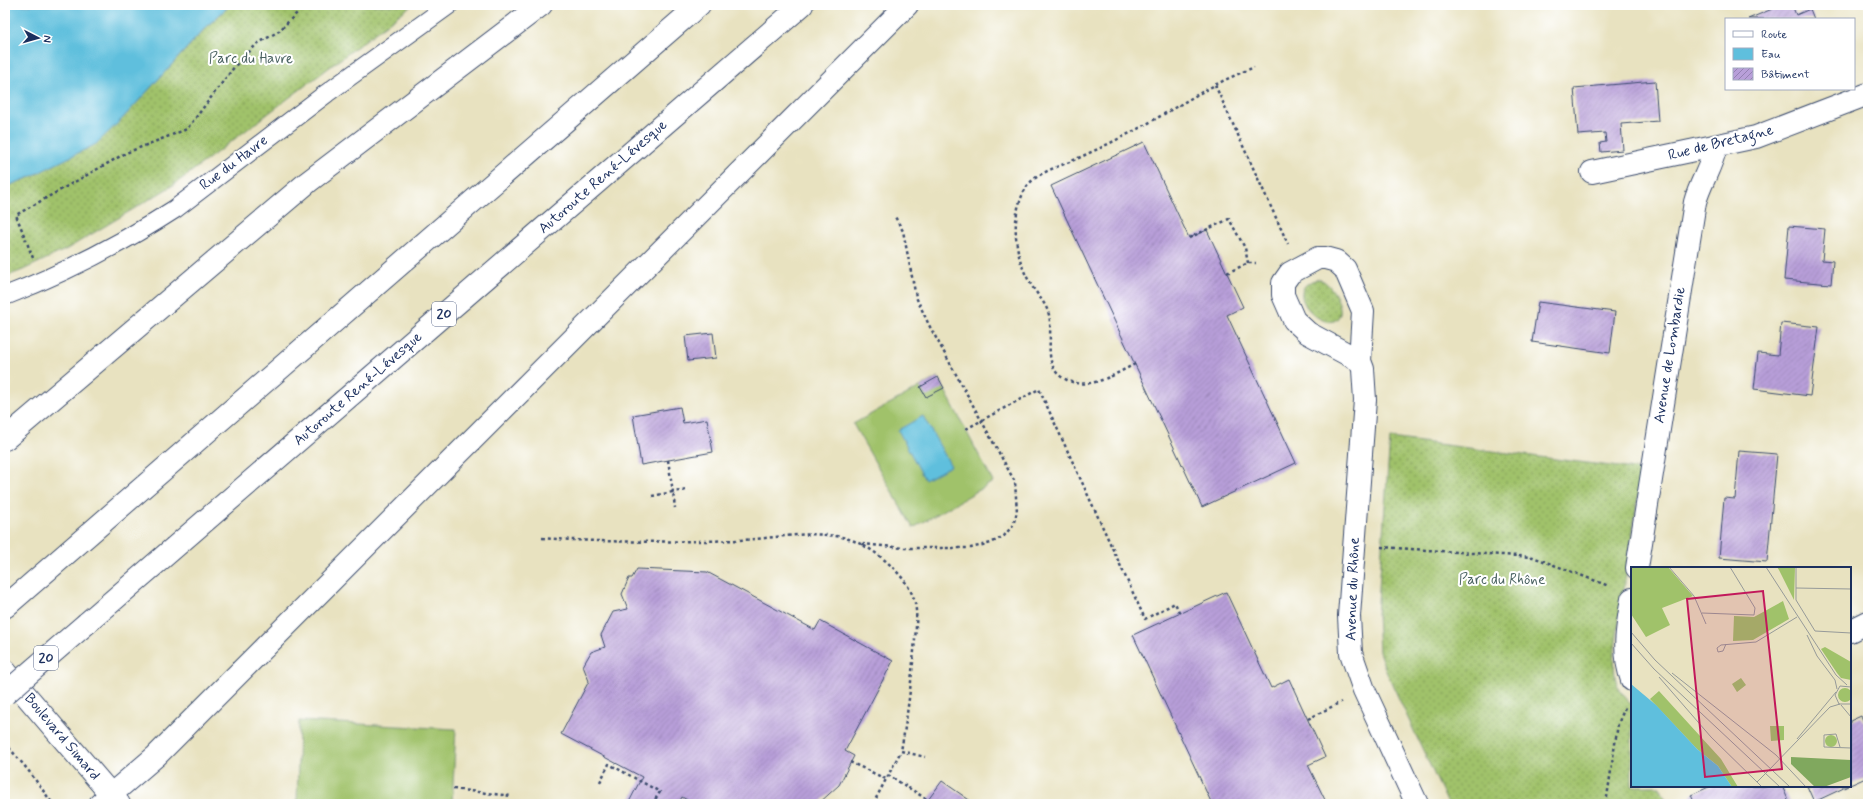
<svg xmlns="http://www.w3.org/2000/svg" width="1873" height="809" viewBox="0 0 1873 809" font-family="Mynerve,sans-serif">
  <style>
    .grass { fill: url(#grass-dots); stroke: #5e7864 }
    .pitch { fill: #a0c26a; stroke: #5e7864 }
    .water { fill: #5fbfdd; stroke: #3d779e }
    .building { fill: url(#building-hatch) }
    .lines { fill: none; stroke-linecap: round; stroke-linejoin: round }
    .service-casing { stroke: #3a4a6d; stroke-width: 20 }
    .minor-casing { stroke: #3a4a6d; stroke-width: 24 }
    .secondary-casing { stroke: #3a4a6d; stroke-width: 24 }
    .motorway-casing { stroke: #3a4a6d; stroke-width: 24 }
    .path { stroke: #3a4a6d; stroke-width: 2.5; stroke-dasharray: 3 3; stroke-linecap: butt }
    .service { stroke: #fff; stroke-width: 18 }
    .minor { stroke: #fff; stroke-width: 22 }
    .secondary { stroke: #fff; stroke-width: 22 }
    .motorway { stroke: #fff; stroke-width: 22 }
    .motorway-bridge-casing { stroke: #3a4a6d; stroke-width: 24; stroke-linecap: butt }
    .motorway-bridge { stroke: #fff; stroke-width: 22 }
    .labels { text-anchor: middle; dominant-baseline: central; stroke-width: 4; stroke-linejoin: round; paint-order: stroke }
    .shield { fill: #fff; stroke: #5f6d8e; stroke-width: 1 }
    .shield-label { font-size: 14px; font-weight: bold; fill: #1b2f5e }
    .park-label { font-size: 15px; fill: #4a6262; stroke: #fff }
    .street-label { font-size: 15px; fill: #1b2f5e; stroke: #fff }
    .inset-road { fill: none; stroke: #969a99; stroke-width: 1 }
    .view { fill: #c2185b; fill-opacity: 0.15; stroke: #c2185b; stroke-width: 2 }
    .inset-edge { fill: none; stroke: #1b2f5e; stroke-width: 2 }
  </style>
  <defs>
    <pattern id="grass-dots" width="8" height="8" patternUnits="userSpaceOnUse"><rect width="8" height="8" fill="#a0c26a"/><path d="M2 2h.1M6 6h.1" fill="none" stroke="#829e5a" stroke-width="1.8" stroke-linecap="round"/></pattern>
    <pattern id="building-hatch" width="6" height="6" patternUnits="userSpaceOnUse"><rect width="6" height="6" fill="#b89fd9"/><path d="M-1 1l2-2M0 6l6-6M5 7l2-2" fill="none" stroke="#9582b3"/></pattern>
  </defs>
  <rect width="100%" height="100%" fill="#fff"/>
  <filter id="ink" filterUnits="userSpaceOnUse"><feTurbulence type="fractalNoise" baseFrequency=".025" numOctaves="2"/><feDisplacementMap in="SourceGraphic" scale="8" xChannelSelector="R" yChannelSelector="G"/><feConvolveMatrix kernelMatrix="1 2 1 2 8 2 1 2 1" color-interpolation-filters="sRGB"/></filter>
  <filter id="wash" filterUnits="userSpaceOnUse"><feTurbulence type="fractalNoise" baseFrequency=".012" numOctaves="4" result="noise"/><feDisplacementMap in="SourceGraphic" scale="16" xChannelSelector="R" yChannelSelector="G"/><feGaussianBlur stdDeviation="0.9" result="paint"/><feColorMatrix in="noise" values="0 0 0 0 0 0 0 0 0 0 0 0 0 0 0 0 0 1.4 0 .05"/><feComposite in="paint" operator="in"/></filter>
  <g filter="url(#wash)">
    <rect width="100%" height="100%" fill="#e8e2c0"/>
    <path class="grass" d="M230,5H412L175,184L67,249L23,270L5,277V187L28,178L122,119L206,27Z
      M1318,279C1329,280 1342,302 1340,313C1333,342 1274,290 1318,279Z
      M1390,438L1642,470L1615,648C1614,673 1612,686 1632,704V786H1660L1668,804H1448L1386,671L1379,652L1377,615Z"/>
    <path class="pitch" d="M938,377L993,482L913,528L853,424Z
      M299,721L456,729L452,804H297Z"/>
    <path class="water" d="M5,5H230L206,27L122,119L96,144L28,178L5,187Z
      M923,416L951,466L925,480L898,430Z"/>
    <g id="blocks">
      <path class="building" d="M1782,5H1792L1796,15L1810,9L1814,19H1748Z
        M1655,81L1658,121L1621,124L1623,150L1601,152L1600,143L1606,142L1605,133L1578,135L1574,88Z
        M1144,142L1189,238L1207,230L1227,273L1243,307L1227,315L1296,463L1202,507L1051,186Z
        M1789,226L1825,229L1822,260L1833,261L1831,284L1784,280Z
        M1538,302L1615,312L1610,353L1532,342Z
        M1781,323L1819,327L1810,396L1754,389L1758,353L1778,355Z
        M713,333L716,358L688,361L685,336Z
        M938,377L944,388L926,397L920,387Z
        M680,407L683,423L707,419L713,452L641,465L633,415Z
        M1739,451L1777,454L1767,562L1719,558L1724,498L1735,499Z
        M637,569L707,572L815,630L820,621L893,661L845,751L854,756L839,785L818,804H694L682,797L678,804H628L642,777L561,734L589,681L583,666L591,652L605,647L601,635L613,612L628,609L622,594L629,578H632Z
        M1226,592L1271,688L1289,679L1325,757L1308,765L1327,804H1212L1133,635Z
        M1861,716L1868,731V777L1850,785V721Z
        M942,781L975,804H925Z
        M1711,786H1782L1790,804H1695L1691,795Z
        M1807,786H1848L1814,802Z"/>
    </g>
  </g>
  <g filter="url(#ink)">
    <use href="#blocks" fill-opacity="0" stroke="#3a4a6d" stroke-width="1"/>
    <g class="lines">
      <defs>
        <path id="service" d="M5,296C65,273 121,244 175,209L327,93L449,5"/>
        <path id="minor" d="M1592,172L1756,137L1868,94
          M1360,361L1308,333L1294,320L1283,295V283L1290,273L1318,258H1325L1336,261L1345,269L1363,311L1360,361L1363,369L1365,400L1349,616L1351,653L1364,690L1417,804
          M1637,568L1695,202C1700,183 1712,166 1716,146
          M1632,599C1627,627 1622,653 1632,680
          M1850,631L1868,622"/>
        <path id="secondary" d="M5,671L119,804"/>
        <path id="motorway" d="M5,439L308,182L541,5
          M5,607L699,5
          M87,623L802,5
          M100,804L156,756L907,5"/>
      </defs>
      <use href="#service" class="service-casing"/>
      <use href="#minor" class="minor-casing"/>
      <use href="#secondary" class="secondary-casing"/>
      <use href="#motorway" class="motorway-casing"/>
      <path class="path" d="M1215,85L1288,244
        M1189,238L1229,219L1245,248L1248,263
        M33,258L16,215L126,153L187,129L235,66L257,44L279,31L305,5
        M1227,273L1248,263H1256
        M1135,364C1115,374 1090,391 1067,380C1040,368 1054,337 1049,315C1046,302 1035,293 1029,281C1014,255 1010,214 1026,188C1034,174 1057,167 1072,161C1087,154 1103,147 1118,139C1151,123 1181,103 1213,86C1226,79 1241,73 1254,67
        M966,429L1039,389L1145,619L1175,603L1180,614
        M668,460L673,492L688,490
        M652,496L673,492L675,508
        M542,538C605,543 675,542 739,540C772,539 808,530 841,537C869,542 909,575 915,603C918,618 915,636 914,651C911,685 907,718 901,751
        M862,544L904,548H971L991,543L1004,536L1013,525L1017,512L1015,482L929,325L916,297L903,231L894,215
        M1381,547L1533,557L1609,586
        M1308,719L1341,702
        M5,743L28,770L53,804
        M850,762L886,779
        M888,775L928,800
        M600,782L609,764L660,792L652,804
        M453,789L511,796
        M873,804L901,751L925,757
        M1606,804L1618,724L1626,705"/>
      <use href="#service" class="service"/>
      <use href="#minor" class="minor"/>
      <use href="#secondary" class="secondary"/>
      <use href="#motorway" class="motorway"/>
      <defs>
        <path id="motorway-bridge" d="M5,694L87,623"/>
      </defs>
      <use href="#motorway-bridge" class="motorway-bridge-casing"/>
      <use href="#motorway-bridge" class="motorway-bridge"/>
    </g>
  </g>
  <g class="labels">
    <g class="shield">
      <rect x="432" y="302" width="24" height="24" rx="3"/>
      <rect x="34" y="646" width="24" height="24" rx="3"/>
    </g>
    <g class="shield-label">
      <text x="444" y="314">20</text>
      <text x="46" y="658">20</text>
    </g>
    <g class="park-label">
      <text x="251" y="59">Parc du Havre</text>
      <text x="1502" y="580">Parc du Rhône</text>
    </g>
    <g class="street-label">
      <text transform="translate(1721 143) rotate(-14)">Rue de Bretagne</text>
      <text transform="translate(234 163) rotate(-37)">Rue du Havre</text>
      <text transform="translate(603 177) rotate(-41)">Autoroute René-Lévesque</text>
      <text transform="translate(1670 355) rotate(-81)">Avenue de Lombardie</text>
      <text transform="translate(358 389) rotate(-41)">Autoroute René-Lévesque</text>
      <text transform="translate(1353 589) rotate(-88)">Avenue du Rhône</text>
      <text transform="translate(62 737) rotate(50)">Boulevard Simard</text>
    </g>
  </g>
  <g transform="translate(1631 567)">
    <rect width="220" height="220" fill="#e8e2c0"/>
    <path d="M0,0H37L62,29L31,41L39,58L15,70L0,47ZM146,0H164L163,33L148,3ZM152,34L158,52L122,73L102,74L103,49L123,50ZM194,80L220,95V113L210,111L206,106L190,82ZM207 128a7 7 0 1 1 14 0a7 7 0 1 1-14 0ZM28,124L90,192L107,220H101L87,199L66,182L19,132ZM194 174a6 6 0 1 1 12 0a6 6 0 1 1-12 0Z" fill="#a0c26a"/>
    <path d="M160,190L220,193V210L193,220H184L160,197Z" fill="#80a85e"/>
    <path d="M110,111L115,118L106,125L101,117ZM139,159H153V173L140,174Z" fill="#a0c26a"/>
    <path d="M0,117L25,138L66,182L87,199L101,220H0Z" fill="#5fbfdd"/>
    <path class="inset-road" d="M38,0L63,29L75,57M135,0L205,108L216,118M165,0V33L184,64L220,66M165,21L220,22M71,46L123,48L124,41L99,0M220,57V92M0,65L24,93L159,220M176,68L186,89L204,113L206,122M0,76L23,102L149,220M95,77L92,84L87,85L86,81L90,78L125,75L166,50M41,106L145,188L175,220M28,110L80,170L126,215M220,120L209,119L204,128L208,137H220M210,138L220,150M166,172L205,125M209,180L205,167L193,168V180L220,181M131,220L126,215L137,204L199,140L209,137"/>
    <path class="view" d="M132,24L151,202L74,210L56,32Z"/>
    <rect width="220" height="220" class="inset-edge"/>
  </g>
  <rect width="1873" height="809" fill="none" stroke="#fff" stroke-width="20"/>
  <rect x="1725" y="18" width="130" height="72" fill="#ffffff" stroke="#a4acbf"/>
  <rect x="1733" y="31" width="20" height="6" fill="#ffffff" stroke="#a4acbf"/>
  <text x="1761" y="38" font-size="12" fill="#1b2f5e">Route</text>
  <rect x="1733" y="48" width="20" height="12" fill="#5fbfdd" stroke="#a4acbf"/>
  <text x="1761" y="58" font-size="12" fill="#1b2f5e">Eau</text>
  <rect x="1733" y="68" width="20" height="12" fill="url(#building-hatch)" stroke="#a4acbf"/>
  <text x="1761" y="78" font-size="12" fill="#1b2f5e">Bâtiment</text>
  <g transform="translate(38 38) rotate(96)" stroke="#ffffff" stroke-width="3" paint-order="stroke">
  <path d="M0-3L7 15L0 10L-7 15Z" fill="#1b2f5e"/>
  <text y="-6" font-size="11" font-weight="bold" text-anchor="middle" fill="#1b2f5e">N</text>
  </g>
</svg>
